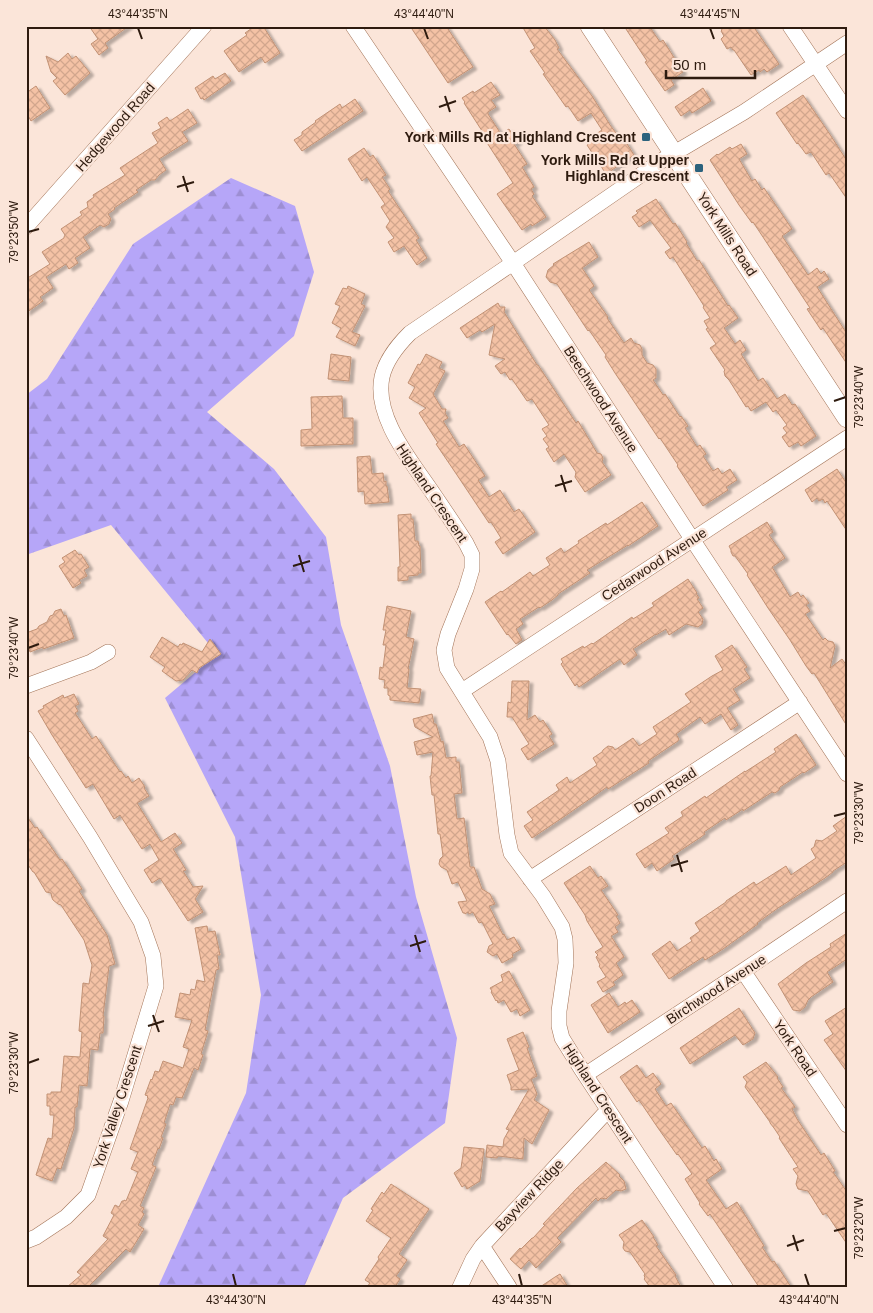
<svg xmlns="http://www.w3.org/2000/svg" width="873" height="1313" viewBox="0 0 873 1313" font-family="Helvetica,sans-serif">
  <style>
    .forest { fill: url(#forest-firs) }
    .building { fill: url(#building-cross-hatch); stroke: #c19174; filter: url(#shadow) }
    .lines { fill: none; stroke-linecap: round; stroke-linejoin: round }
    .minor-casing { stroke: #a37458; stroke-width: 16 }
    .major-casing { stroke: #a37458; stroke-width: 20 }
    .minor { stroke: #fff; stroke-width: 15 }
    .major { stroke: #fff; stroke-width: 19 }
    .ticks { fill: none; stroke: #2e1b0f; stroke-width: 2 }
    .poi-dot { fill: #2b627d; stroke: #fbe5d9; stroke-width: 2 }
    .labels { text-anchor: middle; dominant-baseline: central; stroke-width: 4.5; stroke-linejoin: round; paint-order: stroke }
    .street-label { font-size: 14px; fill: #2e1b0f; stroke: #fbe5d9 }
    .poi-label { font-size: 14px; font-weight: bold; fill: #2e1b0f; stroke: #fbe5d9; text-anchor: end }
    .neatline { fill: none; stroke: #2e1b0f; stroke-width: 2 }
    .ticks-label { font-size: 12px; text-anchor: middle; fill: #2e1b0f }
  </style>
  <defs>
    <pattern id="forest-firs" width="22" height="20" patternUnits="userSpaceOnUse" patternTransform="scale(1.25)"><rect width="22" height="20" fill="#b6a6f8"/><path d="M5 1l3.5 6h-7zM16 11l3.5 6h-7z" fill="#9d8ed3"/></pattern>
    <pattern id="building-cross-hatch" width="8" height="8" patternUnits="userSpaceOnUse" patternTransform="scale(1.25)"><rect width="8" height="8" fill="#f4c2a5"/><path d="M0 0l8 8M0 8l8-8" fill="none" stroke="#d2a68d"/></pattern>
    <filter id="shadow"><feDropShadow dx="4" dy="2.5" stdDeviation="1" flood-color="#0004"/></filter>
  </defs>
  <rect width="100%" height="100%" fill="#fbe5d9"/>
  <path class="forest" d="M231,178L295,206L314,272L294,336L207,412L274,469L326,537L341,625L390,766L416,897L457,1038L445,1123L343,1198L304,1287H158L246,1093L261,995L235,837L165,698L217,654L111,525L26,555V395L47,379L133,244Z"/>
  <path class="building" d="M89,26H129L105,43L108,48L99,55L91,44L98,39Z
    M255,26H263L280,53L265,63L261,57L239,72L224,51L247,35L245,33Z
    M410,26H446L473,67L448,83Z
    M522,26H544L555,40L559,48L557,49L592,96L610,125L622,141L624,139L634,155L606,174L587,145L592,141L590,138L602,130L591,113L578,121L568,106L566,107L543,74L545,73L530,51L535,48Z
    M624,26H649L660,42L663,40L683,72L671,80L674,85L665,91L645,62L647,61Z
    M720,26H753L779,64L767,72L764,69L760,72L759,70L751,75L734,50H733L731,47L727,49L721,39L724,36L721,31L722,30Z
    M68,53L72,59L76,56L90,73L65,95L53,81L57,78L51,72L46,56L58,62Z
    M225,73L231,81L204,100L203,98L201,99L195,88L213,76L215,79Z
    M491,82L500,95L491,100L496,107L488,112V114L501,134L509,129L518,142L514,144L527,164L522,167L534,187L531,189L534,194L532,196L546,217L532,226L531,224L522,230L497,194L513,183L482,135L484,134L464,103L465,102L462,98L473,91L474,93Z
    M36,86L50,108L31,121L26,112V93Z
    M703,88L711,101L692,113L690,110L681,116L675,107Z
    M803,95L831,136L847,161V199L829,173L826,175L811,152L806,154L798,143L797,144L776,113Z
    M355,99L363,111L302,151L294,140L302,135V132L316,122L315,121L340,104L342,108Z
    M188,109L197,123L182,132L188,141L159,159L166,170L159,175L155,180H151L136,190L138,192L114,208L115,209L108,214L111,219L109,224L104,227L100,225L83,237L90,248L75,258L78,263L69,269L66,264L46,277L53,288L40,297L43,301L26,313V279L50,264L42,252L64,238V237L65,235L61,229L82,215L80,212L88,207L87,202L94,197L93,195L125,175L120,168L158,143L152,133L161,128L158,123L167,117L170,121Z
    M741,144L747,154L739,159L752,181L755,179L762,190L764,188L792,229L782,236L808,275L817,268L821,274L824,271L829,279L817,287L847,334V364L823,328L821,330L807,309L810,308L753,222L752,223L739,205L710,160L717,154L718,155L730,147L732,149Z
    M364,148L370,157L373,155L386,175L382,177L390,189L388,191L419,238L416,240L427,258L417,265L404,246L394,252L388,242L394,238L386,227L390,221L381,207L385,204L367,177L362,181L348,159Z
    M656,199L673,224L675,223L687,242L686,243L697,261L699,260L728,306L729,305L738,318L724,328L735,344L740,340L746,350L741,354L758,381L763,378L777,399L785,394L792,405L795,404L816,436L801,446L798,442L789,447L782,437L787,433L783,428L787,425L776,410L773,412L766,402L751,411L748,406L746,407L729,380L725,376L724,371L725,370L710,348L716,344L706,329L708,328L704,321L710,318L704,309L703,307L704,306L673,257L670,259L665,252L671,248L650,220L639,227L632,217L638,213L636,211Z
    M589,242L598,257L582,268L594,286L589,290L608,317L607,318L624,343L631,338L634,343L640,345L642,349V355L647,363L653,365L656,369V378L653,380L663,395L665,394L680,417L681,416L688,426L685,428L697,447L700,445L706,454L703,456L713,471L718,468L722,474L730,469L737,480L726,487L728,490L703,506L677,466L678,465L660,438L659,439L615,373L605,357L606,355L589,330L588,331L557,284L550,282L546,277L548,270L554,265L553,264Z
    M348,286L365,294L361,304L365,306L352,332L360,335L355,346L336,337L341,328L332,323L340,306L335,304L343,288L347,289Z
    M498,303L500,307H505L504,312L537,365H538L576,423L578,421L597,453L601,454L603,458L602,462L611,475L585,492L575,477L576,472L564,454L554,462L546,449L549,447L543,439L547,436L542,429L549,425L532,399L527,401L512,379L510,380L505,372L501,374L495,366L505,359L489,355L495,324L482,332L480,330L467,338L460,328Z
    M331,354L351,357L349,381L328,379Z
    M426,354L442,362L439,368L445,371L433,394L442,409H446L445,413L448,418L443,421L459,447L464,444L485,476L478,480L489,497L500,490L514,512L519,509L535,532L503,554L495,542L501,538L491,522L489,523L457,475L436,444L438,443L419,413L426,408L409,398L415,387L408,383L418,364L420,365Z
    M342,396L343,418H353V444L301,446V430L312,429L311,397Z
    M370,456L372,474L383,473L384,482L386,481V486H387L389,502L365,504L364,491L358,492L357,457Z
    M837,469L847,484V531L827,501L825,503L823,499L819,501L817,498L812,502L805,490Z
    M642,502L658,526L628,546V545L587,570L590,573L558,594V595L552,600L540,608L539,607L520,619L523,624L516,629L522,640L516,644L508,634L507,635L485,602L501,591L502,592L530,572L533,576L550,565L546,558L561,548L564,553L579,543L578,541L606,523L607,525Z
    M411,514V519H413L415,541H418L419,546H420L421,573H418V575L408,576V580L398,581V567H400L398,515Z
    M767,522L773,532L769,535L785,558L772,567L790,597L798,592L801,597L803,595L809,603L806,605L810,611L805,614L823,640L825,638L828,641L833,642L835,646L830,668L842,659L847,666V726L814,673L812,674L806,666L790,640L768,608L747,575L748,574L735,556H733L731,552V550L729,546Z
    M75,550L79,555L81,554L89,567L84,570L87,576L79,580L81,583L73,588L59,566L65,562L62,558Z
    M688,579L697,593H696L699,598L697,599L703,608L698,612L703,619L702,624L698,627L686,624L669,635L666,629L656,635V634L633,649L637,655L624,665L620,659L579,687L577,684L575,686L561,664L563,662L561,659L583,646L584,648L592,643L593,644L632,617L633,619L654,606L652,603Z
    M387,606L411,611L406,637L414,639L408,669H409L407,688L421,689L419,703L390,700V696L388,695V688H384L385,680L379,679L380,667L383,668L386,645H383L386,630H383Z
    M61,609L64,616L66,615L74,638L43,649V647L30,652L26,640V633L37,629L39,626L47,622L50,616L53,615L55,611Z
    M162,637L178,647L180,644L182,645L183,643L202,652L210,639L221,654L199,668L197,673L192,670L183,680L176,681L162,671L165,667L150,657Z
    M732,645L747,667L744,669L750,678L733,689L740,700L727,708L738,725L731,730L721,714L705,724L700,717L676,734L679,739L678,741L648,761L649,763L608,789L607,787L565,816L532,838L524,826L533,820L527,812L559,790L556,785L567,777L570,783L597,765L593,758L602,752L603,750L608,746L613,747L615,750L633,738L639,746L657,734L653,727L691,702L685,694L712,676L723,670L715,656Z
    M512,681H529L527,720L535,715L540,722L543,720L552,734L549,736L554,744L528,760L521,749L529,744L512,717H507L508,702L511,703Z
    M74,694L79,704L75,706L78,711L75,713L92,739L96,736L120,772L121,771L126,778L128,776L132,783L139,778L145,787L144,788L149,796L137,803L161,842L175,833L182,843L173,849L186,870L183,871L193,887L203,886L195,899L203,912L188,921L160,878L152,883L144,870L159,860L150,844L142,849L120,815L114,819L93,784L86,788L52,735L38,711L44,708L43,706L63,695L64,698Z
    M432,714L434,724H436L441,742L443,741L446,758L456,757V762H459L462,793L454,794L457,819L464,818L470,867H474L482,889L490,894L495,904L489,906L503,935L504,934L507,940L514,937L521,949L512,954L513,957L502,963L497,954L493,956L487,952L489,946L493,944L482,922L479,923L473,912L469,914L468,912L465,914V913H463L458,902L467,901L458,882L452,884L447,870L441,867L439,864L440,859L443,856L440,834H438L434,795H432L430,776H431L433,752L417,755L414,742L433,737L415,727L413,719Z
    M796,734L816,765L804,773L803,772L780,787L779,790L775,793L772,792L743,811V809L726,820L725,818L704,832L705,834L701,837L672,856L674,859L657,871L652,863L645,868L636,854L669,833L665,828L683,816L681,812L705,796L706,798L745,771V772L776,752L774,749Z
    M26,815L35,828L37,827L44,838H45L60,860L62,859L82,889L79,891L107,935L115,964L109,966L103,1016H104L103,1033H100L98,1050L90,1049L87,1086L79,1085L77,1107H75L74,1128L61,1169L57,1168L52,1181L36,1175L48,1138L52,1139L54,1115H50V1106H47V1094H51V1092H61L64,1056L80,1057L82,1032L79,1031L83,983L89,984L92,965L84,940L61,905L58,904L53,900L52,898L51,893L46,892L34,872H33L26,862Z
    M847,816V862L833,871V872L825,878L778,908L757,923L758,924L723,949L705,960L703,957L669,979L652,954L670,941L677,951L692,941L690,938L700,931L695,923L726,902V901L754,882L756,885L786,866L791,875L816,858L811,849L814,847L816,840L822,841L837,831L833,826Z
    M590,866L598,878L601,876L608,886L601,890L618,915L616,916L620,923L615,927L618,932L611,936L624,957L616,963L623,975L613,982L615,985L603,992L597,982L606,977L599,966L600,965L596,957L598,955L595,952L603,947L587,921L585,915L564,883Z
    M207,926L208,932L215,931L220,955H217L219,969L216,970L205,1030L208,1031L201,1054L203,1055L198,1070L194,1068L182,1098L176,1097L173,1105L170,1104L164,1123L166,1124L161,1137L163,1138L159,1149L158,1148L152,1165L156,1167L140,1206L144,1208L142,1212L144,1214L138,1225L144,1229L130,1252L126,1249L88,1287H67L81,1275L77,1272L108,1239L103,1236L114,1215L111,1213L115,1205L119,1207L122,1201H124V1200L126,1201L138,1172L131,1169L138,1152L130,1149L148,1098L147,1097L148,1096L145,1095L151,1079L152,1080L155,1071L159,1072L163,1061L183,1068L189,1049L183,1047L192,1020L175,1017L180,993L190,995L191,989L195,990L197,980L205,982L195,928Z
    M847,933V959L827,972L833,982L811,997L808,1000L805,1007L800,1011L793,1010L778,984L806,963L831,947L830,944Z
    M509,971L530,1010L520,1016L517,1009L511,1012L504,1000L498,1003L497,1000L496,1001L491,992L492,991L490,988L503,981L501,975Z
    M609,993L618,1007L625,1002L626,1004L632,1000L640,1012L608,1033L591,1005Z
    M847,1007V1072L824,1040L833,1034L825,1021Z
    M739,1008L755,1033L753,1039L743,1045L735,1035L690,1064L680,1048Z
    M523,1032L529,1047L527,1048L537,1076L531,1079L537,1094L534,1100L549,1110L532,1144L524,1138L523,1159L498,1156L497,1158L486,1157L487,1145L503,1147L504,1139L509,1130L506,1129L529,1089L511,1090V1086L507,1075L519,1070L507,1039Z
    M766,1062L778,1077L777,1078L783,1087L781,1088L795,1107L792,1109L797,1119L821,1155L824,1153L835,1171L833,1172L847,1192V1244L826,1213L823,1215L808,1191L798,1189L796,1184L798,1176L793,1169L798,1167L779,1138L780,1137L774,1128L770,1123V1122L745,1087L747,1082L743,1077Z
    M637,1065L646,1078L653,1073L661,1084L655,1089L666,1106L671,1103L702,1148L705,1146L714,1161L716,1159L722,1169L706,1180L726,1209L737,1202L764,1246L762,1247L772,1262L774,1261L791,1287H759L710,1214L708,1216L699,1204L700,1203L685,1179L692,1174L678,1154L677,1155L658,1128L639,1100L637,1102L620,1077Z
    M464,1147L484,1149L480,1181L467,1189L465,1185L462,1187L454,1173L461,1168Z
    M606,1162L620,1175L619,1176L624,1181L626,1189L621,1191L616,1190L606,1199L604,1198L603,1199L601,1198L598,1201L596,1198L557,1238L561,1242L536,1268L529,1260L521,1269L510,1259L520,1248L521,1249L532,1238H533L545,1225L543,1224L577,1188Z
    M391,1184L429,1209L399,1254L407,1260L396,1276L400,1279L395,1287H367L370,1283L365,1280L379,1259L378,1257L391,1238L366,1221L373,1210L371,1209L382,1192L384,1194Z
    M642,1220L654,1237H653L658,1245L656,1246L676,1275L675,1276L681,1287H650L644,1279L645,1278L644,1275L645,1274L630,1252L625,1251L623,1248L624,1242L619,1235Z
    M560,1274L568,1287H540L555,1277Z"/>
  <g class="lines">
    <defs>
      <path id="minor" d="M353,26L513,263L692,539L847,774
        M790,26L847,111
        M26,227L204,26
        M26,686L91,662L108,652
        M462,691L847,438
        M26,738L90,837L141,922L153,956L156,986L121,1101L88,1195L66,1217L36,1237L26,1241
        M530,879L800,702
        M743,971L847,1125
        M585,1075L743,971L847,901
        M482,1246L509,1287
        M460,1287L473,1259L482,1246L608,1110
        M725,1287L580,1067L562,1038L559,1026V1011L566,963L565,939L562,927L543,896L511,853L507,835L498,761L490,737L447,668L444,650L448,634L466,589L472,569V555L466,543C454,524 441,505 428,486C408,457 374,415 382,377C386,359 398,345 410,333L513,263L661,161L744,112L847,43"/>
      <path id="major" d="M590,26L847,418"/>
    </defs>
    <use href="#minor" class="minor-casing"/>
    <use href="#major" class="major-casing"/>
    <use href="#minor" class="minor"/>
    <use href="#major" class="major"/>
  </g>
  <path class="ticks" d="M138,28L142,39M424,28L428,39M710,28L714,39M445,96L450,112M439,107L456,101M183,176L188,192M177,187L194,182M28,232L39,229M834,401L846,397M561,475L566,492M555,486L572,481M299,555L304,572M293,566L310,561M28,648L39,644M834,816L846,813M677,855L682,872M671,866L688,861M415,935L420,952M410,946L426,941M153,1015L159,1032M148,1026L164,1021M28,1063L39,1059M834,1231L846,1228M793,1235L798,1251M787,1246L804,1240M233,1274L236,1286M519,1274L522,1286M805,1274L809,1286"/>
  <g class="poi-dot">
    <rect x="641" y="132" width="10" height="10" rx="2.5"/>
    <rect x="694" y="163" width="10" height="10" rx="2.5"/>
  </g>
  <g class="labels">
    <g class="street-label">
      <text transform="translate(115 127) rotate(-49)">Hedgewood Road</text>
      <text transform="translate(727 234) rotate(57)">York Mills Road</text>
      <text transform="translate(601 399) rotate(57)">Beechwood Avenue</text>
      <text transform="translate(432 493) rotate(56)">Highland Crescent</text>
      <text transform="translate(654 564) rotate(-33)">Cedarwood Avenue</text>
      <text transform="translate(665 790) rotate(-33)">Doon Road</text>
      <text transform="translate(716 989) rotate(-33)">Birchwood Avenue</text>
      <text transform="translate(795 1048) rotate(56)">York Road</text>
      <text transform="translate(598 1093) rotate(57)">Highland Crescent</text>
      <text transform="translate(117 1107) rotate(-72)">York Valley Crescent</text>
      <text transform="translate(529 1195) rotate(-47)">Bayview Ridge</text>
    </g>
    <g class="poi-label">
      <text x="636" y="137">York Mills Rd at Highland Crescent</text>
      <text x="689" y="160">York Mills Rd at Upper<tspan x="689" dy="16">Highland Crescent</tspan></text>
    </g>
  </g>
  <rect width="873" height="1313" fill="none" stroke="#fbe5d9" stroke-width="55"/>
  <path d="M666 70v8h89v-8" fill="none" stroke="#2e1b0f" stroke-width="2.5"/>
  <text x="673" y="70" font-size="15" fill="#2e1b0f" stroke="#fbe5d9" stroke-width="4" paint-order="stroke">50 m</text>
  <rect x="28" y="28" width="818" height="1258" class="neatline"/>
  <g class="ticks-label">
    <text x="138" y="18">43°44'35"N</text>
    <text x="424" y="18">43°44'40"N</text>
    <text x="710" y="18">43°44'45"N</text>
    <text transform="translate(14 232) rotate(-90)" y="4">79°23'50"W</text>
    <text transform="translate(859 397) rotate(-90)" y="4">79°23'40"W</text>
    <text transform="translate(14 648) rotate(-90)" y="4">79°23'40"W</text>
    <text transform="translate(859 813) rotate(-90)" y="4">79°23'30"W</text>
    <text transform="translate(14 1063) rotate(-90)" y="4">79°23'30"W</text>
    <text transform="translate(859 1228) rotate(-90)" y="4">79°23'20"W</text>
    <text x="236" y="1304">43°44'30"N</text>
    <text x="522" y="1304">43°44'35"N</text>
    <text x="809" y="1304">43°44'40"N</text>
  </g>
</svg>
